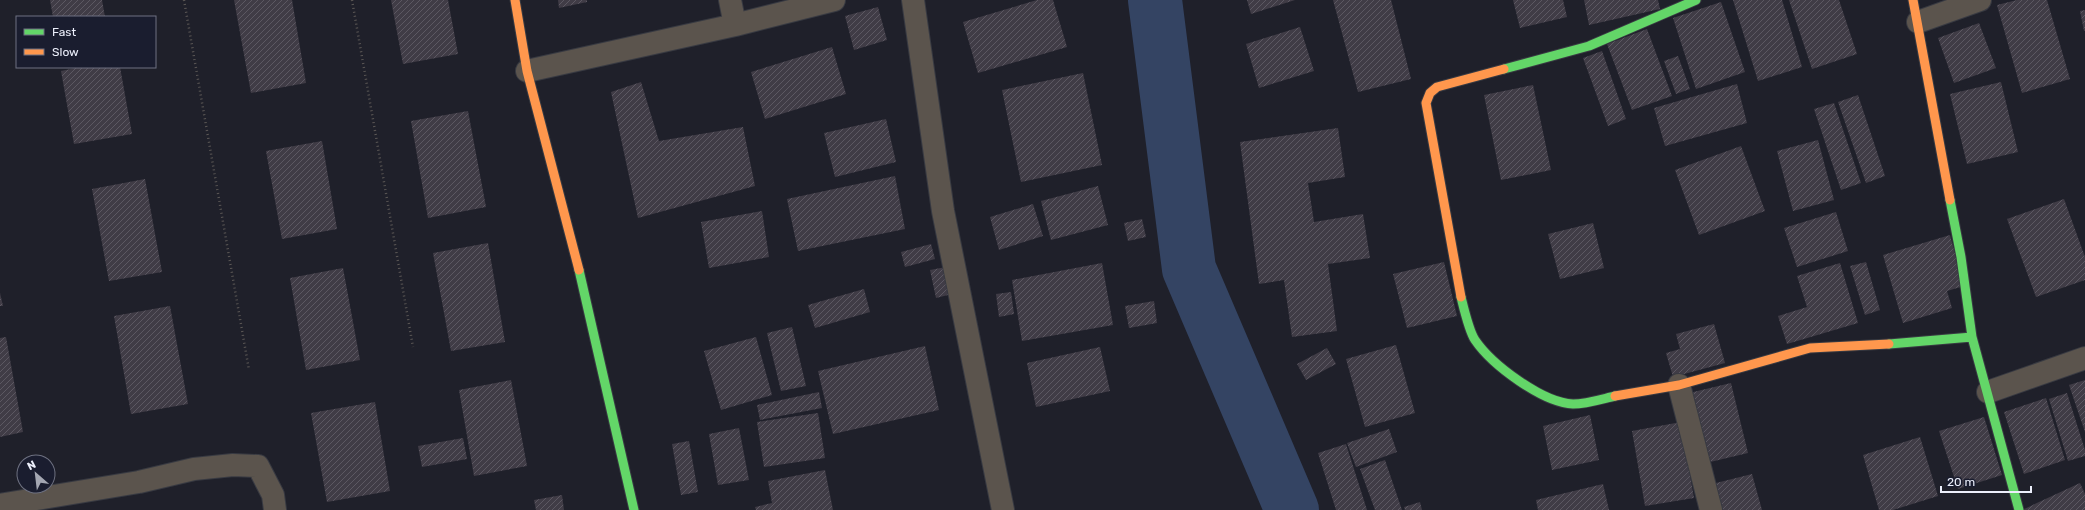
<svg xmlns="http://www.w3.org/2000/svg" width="2085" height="510" viewBox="0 0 2085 510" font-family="Rubik,sans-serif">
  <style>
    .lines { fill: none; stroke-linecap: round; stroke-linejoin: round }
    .river { stroke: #344463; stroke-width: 54 }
    .building { fill: url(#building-hatch) }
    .street-casing { stroke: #383a42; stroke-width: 24 }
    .fast-casing { stroke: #383a42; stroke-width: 11 }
    .slow-casing { stroke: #383a42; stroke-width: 11 }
    .path { stroke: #5b5755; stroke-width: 2.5; stroke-dasharray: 1 3; stroke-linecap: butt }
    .street { stroke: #5b544d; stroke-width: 22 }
    .fast { stroke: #63d668; stroke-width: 9 }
    .slow { stroke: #ff974d; stroke-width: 9 }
  </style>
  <defs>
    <pattern id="building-hatch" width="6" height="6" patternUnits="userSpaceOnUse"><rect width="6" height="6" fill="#403c46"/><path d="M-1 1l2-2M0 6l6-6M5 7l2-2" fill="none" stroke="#5c5862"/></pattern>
  </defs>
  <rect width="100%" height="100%" fill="#1f202a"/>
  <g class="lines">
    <path class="river" d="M1155,0L1189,269L1292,510"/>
  </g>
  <path class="building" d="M50,0H102L105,17H53Z
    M234,0H292L306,83L251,93Z
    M391,0H448L458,54L403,64Z
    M558,0H587V2L559,8Z
    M1037,0H1053L1067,47L978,73L963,22Z
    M1247,0H1295L1251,14Z
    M1333,0H1391L1411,79L1358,92Z
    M1513,0H1563L1567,17L1520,28Z
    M1584,0H1658L1660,9L1589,25Z
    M1733,0H1782L1802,67L1758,81Z
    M1789,0H1839L1857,54L1812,69Z
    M2017,0H2047L2070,79L2022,93L1997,5Z
    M1721,2L1745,72L1696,89L1673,18Z
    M878,7L887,40L854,50L845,16Z
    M2085,10V31H2084L2080,11Z
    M1979,23L1996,68L1954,83L1938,38Z
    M1300,27L1314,71L1259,88L1246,44Z
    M1647,29L1672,96L1632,110L1607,44Z
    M832,47L846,94L765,119L751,72Z
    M1602,51L1626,119L1608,126L1583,58Z
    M1678,56L1690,89L1676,94L1664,61Z
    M81,67H120L132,134L74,144L61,71Z
    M1083,73L1102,165L1021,182L1002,90Z
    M641,82L659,141L743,127L755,186L638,218L611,92Z
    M2001,82L2018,152L1967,164L1950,94Z
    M1737,84L1747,123L1665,146L1654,108Z
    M1533,85L1551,170L1501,180L1484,95Z
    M1858,95L1885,176L1866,183L1838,102Z
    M1834,103L1861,183L1841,190L1814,109Z
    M468,111L486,207L428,218L411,121Z
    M886,119L896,162L835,177L824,133Z
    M1338,128L1345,177L1308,183L1314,222L1363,214L1370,258L1328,264L1337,331L1292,337L1284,280L1259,284L1240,142Z
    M1818,140L1834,200L1793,211L1777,151Z
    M322,141L337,229L282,239L266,151Z
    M1741,146L1765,211L1699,235L1675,170Z
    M895,176L905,229L798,251L787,199Z
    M145,179L162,272L109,281L92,189Z
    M1098,186L1108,225L1051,240L1041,201Z
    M2064,199L2085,257V280L2036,297L2007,219Z
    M1033,204L1043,236L999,250L990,217Z
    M762,211L769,257L709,268L701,222Z
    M1836,212L1848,251L1797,267L1784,228Z
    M1142,219L1146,237L1128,241L1124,223Z
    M1593,223L1604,268L1560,279L1548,234Z
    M1950,235L1964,286L1947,291L1952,308L1903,323L1883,255Z
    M488,243L505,342L451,351L433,253Z
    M931,244L935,259L905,267L901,252Z
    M1444,262L1457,316L1407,328L1393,274Z
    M1866,262L1880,310L1865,315L1850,266Z
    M1102,263L1113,325L1022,341L1012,280Z
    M1840,263L1858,323L1787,344L1778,316L1807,307L1797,276Z
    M946,267L952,294L936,298L930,270Z
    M343,268L360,360L306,370L290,278Z
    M864,289L870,312L815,328L808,305Z
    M1011,292L1014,314L999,317L996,294Z
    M0,293L3,306H0Z
    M1154,301L1157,323L1129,328L1125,306Z
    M170,306L188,404L131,414L114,316Z
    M1714,324L1725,363L1673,377L1666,353L1680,349L1676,334Z
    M792,327L806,386L781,391L767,333Z
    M6,337L23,432L0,437V338Z
    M756,337L772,395L721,410L704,351Z
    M1396,345L1415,413L1365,427L1346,359Z
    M925,346L939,410L833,434L818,371Z
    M1100,347L1110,391L1036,407L1027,363Z
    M1327,348L1336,364L1306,380L1297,364Z
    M511,380L527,466L474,476L459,390Z
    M2085,380V432L2069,385Z
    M1731,383L1748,453L1706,463L1689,393Z
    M819,392L822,408L760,420L757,405Z
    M2067,393L2085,450V456L2068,461L2049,399Z
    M2046,398L2065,460L2024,474L2004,412Z
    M375,402L390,491L327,502L311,413Z
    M818,413L825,458L764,467L757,422Z
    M1590,415L1599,460L1552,470L1543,426Z
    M1984,417L2002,475L1958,489L1939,431Z
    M1681,422L1694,498L1645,506L1632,431Z
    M739,428L749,480L718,485L709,434Z
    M1389,429L1397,452L1356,467L1347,443Z
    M1920,437L1938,496L1893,510H1879L1863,455Z
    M463,438L467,459L422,467L418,446Z
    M689,441L698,492L681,495L672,444Z
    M1346,444L1367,510H1336L1318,453Z
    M1385,460L1402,510H1375L1360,469Z
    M825,470L833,510H756L755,507L772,503L768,481Z
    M1752,474L1762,510H1719L1712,484Z
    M2080,483L2085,494V510H2022Z
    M1603,484L1609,510H1538L1536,500Z
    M562,495L564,510H536L534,500Z
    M1420,502L1422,510H1405L1404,507Z"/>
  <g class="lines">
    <defs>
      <path id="street" d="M730,0L735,25
        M913,0L943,211L1003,510
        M1918,22L1980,0
        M527,71L735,25L834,0
        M1679,385L1711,510
        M1988,392L2085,358
        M0,505L139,482L194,469L233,465L258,466L273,495L275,510"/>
      <path id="fast" d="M1504,69L1589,46L1696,0
        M1950,200L1961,257L1972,337L2019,510
        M579,270L634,510
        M1461,297C1464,309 1469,331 1475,340C1492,365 1543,403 1573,404C1586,404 1602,399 1615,396
        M1889,344L1972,337"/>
      <path id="slow" d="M515,0L527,71L579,270
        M1913,0L1950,200
        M1461,297L1426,103L1430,93L1437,87L1504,69
        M1615,396L1679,385L1810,348L1889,344"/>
    </defs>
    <use href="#street" class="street-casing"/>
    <use href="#fast" class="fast-casing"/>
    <use href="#slow" class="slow-casing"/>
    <path class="path" d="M184,0L249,370
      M352,0L413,347"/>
    <use href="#street" class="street"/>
    <use href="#fast" class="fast"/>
    <use href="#slow" class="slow"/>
  </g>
  <rect x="16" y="16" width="140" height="52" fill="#1a1d2f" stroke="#6e7181"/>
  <rect x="24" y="29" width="20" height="6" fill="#63d668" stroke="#6e7181"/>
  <text x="52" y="36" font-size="12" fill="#eceffb">Fast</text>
  <rect x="24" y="49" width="20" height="6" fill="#ff974d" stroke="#6e7181"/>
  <text x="52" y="56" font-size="12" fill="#eceffb">Slow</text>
  <g transform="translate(36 474) rotate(332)"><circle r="19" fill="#1a1d2f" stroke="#6e7181"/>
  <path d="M0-3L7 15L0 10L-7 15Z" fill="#a4a7b2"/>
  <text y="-6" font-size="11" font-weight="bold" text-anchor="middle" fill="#eceffb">N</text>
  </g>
  <path d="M1941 486v6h90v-6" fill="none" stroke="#eceffb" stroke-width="2"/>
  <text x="1947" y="486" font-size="12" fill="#eceffb" stroke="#1a1d2f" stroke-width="3" paint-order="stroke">20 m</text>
</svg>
